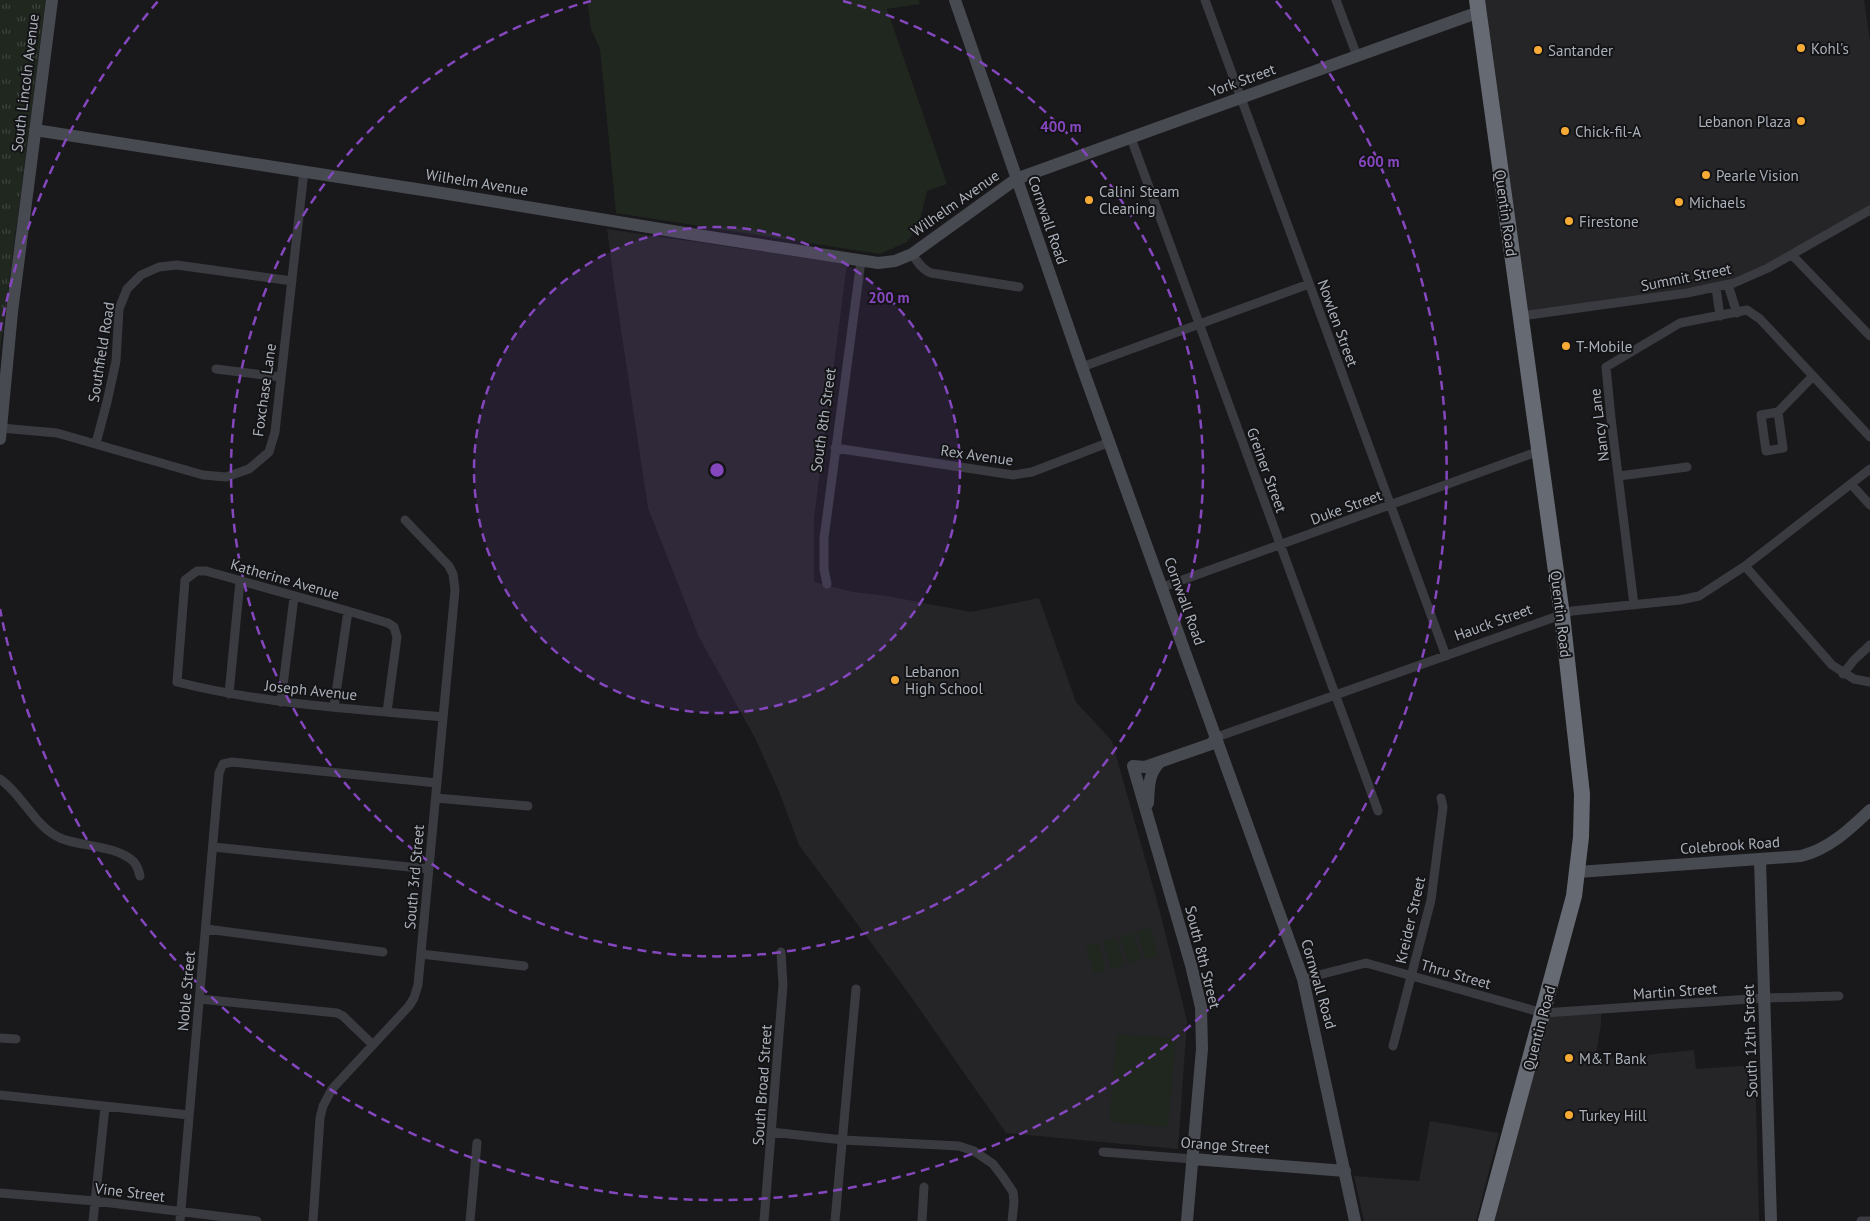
<svg xmlns="http://www.w3.org/2000/svg" width="1870" height="1221" viewBox="0 0 1870 1221" font-family="'PT Sans',sans-serif">
  <style>
    .built { fill: #252528 }
    .park { fill: url(#park-tufts) }
    .garden { fill: #1f271f }
    .lines { fill: none; stroke-linecap: round; stroke-linejoin: round }
    .street { stroke: #3a3b41; stroke-width: 9 }
    .secondary { stroke: #484a51; stroke-width: 12 }
    .highway { stroke: #666a72; stroke-width: 16 }
    .ring { fill: none; stroke: #8547be; stroke-width: 2.5; stroke-dasharray: 9 6 }
    .poi-dot { fill: #f7ab35; stroke: #141416; stroke-width: 2 }
    .labels { text-anchor: middle; dominant-baseline: central; stroke-width: 4; stroke-linejoin: round; paint-order: stroke }
    .poi-label { font-size: 15px; fill: #abb1bb; stroke: #141416; text-anchor: start }
    .street-label { font-size: 15px; fill: #abb1bb; stroke: #141416 }
    .centre { fill: #8547be; stroke: #141416; stroke-width: 2.5 }
    .ring-label { font-size: 15px; text-anchor: middle; font-weight: bold; fill: #8547be; stroke: #141416; stroke-width: 4; stroke-linejoin: round; paint-order: stroke }
  </style>
  <defs>
    <pattern id="park-tufts" width="24" height="20" patternUnits="userSpaceOnUse" patternTransform="scale(1.25)"><rect width="24" height="20" fill="#1f271f"/><path d="M3 7l-1-3M5 7V3M7 7l1-3M15 17l-1-3M17 17v-4M19 17l1-3" fill="none" stroke="#3d443e"/></pattern>
  </defs>
  <rect width="100%" height="100%" fill="#19191b"/>
  <path class="built" d="M1477,0H1864L1870,41V210L1745,279L1521,316Z
    M607,229L847,264L814,518V582L853,592L887,596L971,612L1039,598L1076,702L1112,741L1159,908L1187,1021L1178,1149L1006,1133L909,994L799,845L778,789L755,738L699,637L648,508L616,296Z
    M1601,1014V1024L1595,1060L1694,1050L1696,1069L1755,1065L1759,1221H1492L1547,1021L1550,1017L1555,1015Z
    M1430,1121L1499,1133L1476,1221H1364L1354,1176L1419,1181Z"/>
  <path class="park" d="M0,0H46L0,351Z"/>
  <path class="garden" d="M587,0H919L920,4L887,9L947,184L927,191L919,224L907,242L880,254L616,213L600,49L591,29Z
    M1150,928L1158,956L1145,959L1137,931Z
    M1133,933L1141,960L1128,964L1120,936Z
    M1116,938L1124,965L1111,969L1103,941Z
    M1098,943L1106,970L1094,974L1086,946Z
    M1117,1034L1176,1038L1168,1127L1109,1122Z"/>
  <g class="lines">
    <path class="street" d="M1205,0L1446,656
      M1336,0L1357,56
      M1131,138L1378,811
      M912,254C917,261 922,270 931,273L1019,287
      M1792,255L1870,336
      M1728,285L1737,313
      M1716,288L1720,316
      M1521,316L1687,293L1734,283L1768,268L1870,210
      M1082,367L1309,284
      M216,369L281,377
      M1778,412L1783,448L1766,451L1761,415L1778,412L1813,376
      M1,428L57,433L203,475L226,477L249,469L269,452L275,432L304,171
      M96,443L107,402L116,361L119,309L127,289L141,275L159,267L177,265L292,281
      M835,448L1013,475L1032,472L1110,442
      M1619,476L1687,467
      M1851,484L1870,505
      M1745,566L1832,665L1854,679L1870,682
      M827,584L824,569V538L861,261
      M1163,587L1539,451
      M1634,605L1611,418L1606,367L1680,323L1747,310L1760,319L1870,437
      M1843,674L1854,660L1870,645
      M229,694L240,581
      M281,702L294,597
      M334,707L348,611
      M387,712L397,637L394,627L388,623L348,611L206,571H197L185,580L177,682C264,704 354,709 443,717
      M1217,737L1572,611L1680,600L1699,596L1745,566L1870,469
      M0,779C23,795 34,826 60,838C81,847 117,845 134,862C137,866 139,871 140,876
      M436,798L528,806
      M213,847L429,869
      M206,929L383,952
      M421,954L524,966
      M1303,979L1366,963L1543,1013L1765,998L1839,996
      M200,999L337,1013L343,1016L373,1045
      M0,1038L16,1039
      M1393,1046L1431,900L1443,807L1441,798
      M0,1095L189,1115
      M771,1132L843,1140L959,1146L974,1151L993,1164L1003,1177L1013,1192L1014,1202L1012,1221
      M1103,1152L1193,1159
      M0,1193L95,1201L257,1221
      M93,1221L105,1107
      M180,1221L219,773L223,764L232,762L437,783
      M313,1221L320,1118L323,1106L332,1089L409,1006L414,998L418,985L455,590L453,574L449,566L405,520
      M470,1221L477,1143
      M764,1221L783,985L781,952
      M835,1221L856,989
      M922,1221L924,1187
      M1861,1221H1870"/>
    <path class="secondary" d="M955,0L1082,367L1303,979L1355,1221
      M35,130L442,193L697,235L878,263L895,261L912,254L1016,179L1479,12
      M0,439L12,312L52,0
      M1133,766L1191,965L1201,1007L1202,1049L1187,1221
      M1133,766L1145,767L1211,744L1217,737
      M1148,803C1149,787 1148,774 1160,762
      M1760,860L1771,1221
      M1578,872L1801,856C1829,849 1849,830 1870,810
      M1193,1159L1345,1171"/>
    <path class="highway" d="M1477,0L1562,615L1582,794L1581,837L1574,896L1486,1221"/>
  </g>
  <circle cx="717" cy="470" r="243" fill="#8547be" fill-opacity=".12"/>
  <g class="ring">
    <circle cx="717" cy="470" r="243"/>
    <path d="M843 1A486 486 0 1 1 591 1"/>
    <path d="M0 331A730 730 0 0 1 158 1M1276 1A730 730 0 1 1 0 609"/>
  </g>
  <g class="poi-dot">
    <circle cx="1801" cy="48" r="5"/>
    <circle cx="1538" cy="50" r="5"/>
    <circle cx="1801" cy="121" r="5"/>
    <circle cx="1565" cy="131" r="5"/>
    <circle cx="1706" cy="175" r="5"/>
    <circle cx="1089" cy="200" r="5"/>
    <circle cx="1679" cy="202" r="5"/>
    <circle cx="1569" cy="221" r="5"/>
    <circle cx="1566" cy="346" r="5"/>
    <circle cx="895" cy="680" r="5"/>
    <circle cx="1569" cy="1058" r="5"/>
    <circle cx="1569" cy="1115" r="5"/>
  </g>
  <g class="labels">
    <g class="poi-label">
      <text x="1811" y="48">Kohl's</text>
      <text x="1548" y="50">Santander</text>
      <text x="1791" y="121" text-anchor="end">Lebanon Plaza</text>
      <text x="1575" y="131">Chick-fil-A</text>
      <text x="1716" y="175">Pearle Vision</text>
      <text x="1099" y="191">Calini Steam<tspan x="1099" dy="17">Cleaning</tspan></text>
      <text x="1689" y="202">Michaels</text>
      <text x="1579" y="221">Firestone</text>
      <text x="1576" y="346">T-Mobile</text>
      <text x="905" y="671">Lebanon<tspan x="905" dy="17">High School</tspan></text>
      <text x="1579" y="1058">M&amp;T Bank</text>
      <text x="1579" y="1115">Turkey Hill</text>
    </g>
    <g class="street-label">
      <text transform="translate(1242 80) rotate(-20)">York Street</text>
      <text transform="translate(25 83) rotate(-83)">South Lincoln Avenue</text>
      <text transform="translate(477 182) rotate(9)">Wilhelm Avenue</text>
      <text transform="translate(955 203) rotate(-35)">Wilhelm Avenue</text>
      <text transform="translate(1506 213) rotate(82)">Quentin Road</text>
      <text transform="translate(1048 220) rotate(71)">Cornwall Road</text>
      <text transform="translate(1686 277) rotate(-11)">Summit Street</text>
      <text transform="translate(1338 323) rotate(70)">Nowlen Street</text>
      <text transform="translate(101 352) rotate(-81)">Southfield Road</text>
      <text transform="translate(264 390) rotate(-82)">Foxchase Lane</text>
      <text transform="translate(823 420) rotate(-82)">South 8th Street</text>
      <text transform="translate(1599 425) rotate(-97)">Nancy Lane</text>
      <text transform="translate(977 455) rotate(8)">Rex Avenue</text>
      <text transform="translate(1267 470) rotate(70)">Greiner Street</text>
      <text transform="translate(1346 507) rotate(-20)">Duke Street</text>
      <text transform="translate(285 579) rotate(16)">Katherine Avenue</text>
      <text transform="translate(1185 601) rotate(70)">Cornwall Road</text>
      <text transform="translate(1561 614) rotate(83)">Quentin Road</text>
      <text transform="translate(1493 622) rotate(-20)">Hauck Street</text>
      <text transform="translate(311 690) rotate(6)">Joseph Avenue</text>
      <text transform="translate(1730 845) rotate(-4)">Colebrook Road</text>
      <text transform="translate(414 877) rotate(-85)">South 3rd Street</text>
      <text transform="translate(1410 920) rotate(-77)">Kreider Street</text>
      <text transform="translate(1203 957) rotate(76)">South 8th Street</text>
      <text transform="translate(1456 974) rotate(16)">Thru Street</text>
      <text transform="translate(1319 984) rotate(74)">Cornwall Road</text>
      <text transform="translate(186 991) rotate(-85)">Noble Street</text>
      <text transform="translate(1675 991) rotate(-4)">Martin Street</text>
      <text transform="translate(1539 1028) rotate(-75)">Quentin Road</text>
      <text transform="translate(1750 1041) rotate(-92)">South 12th Street</text>
      <text transform="translate(762 1085) rotate(-86)">South Broad Street</text>
      <text transform="translate(1225 1145) rotate(4)">Orange Street</text>
      <text transform="translate(130 1192) rotate(7)">Vine Street</text>
    </g>
  </g>
  <circle cx="717" cy="470" r="8" class="centre"/>
  <g class="ring-label">
    <text x="1061" y="132">400 m</text>
    <text x="1379" y="167">600 m</text>
    <text x="889" y="303">200 m</text>
  </g>
</svg>
